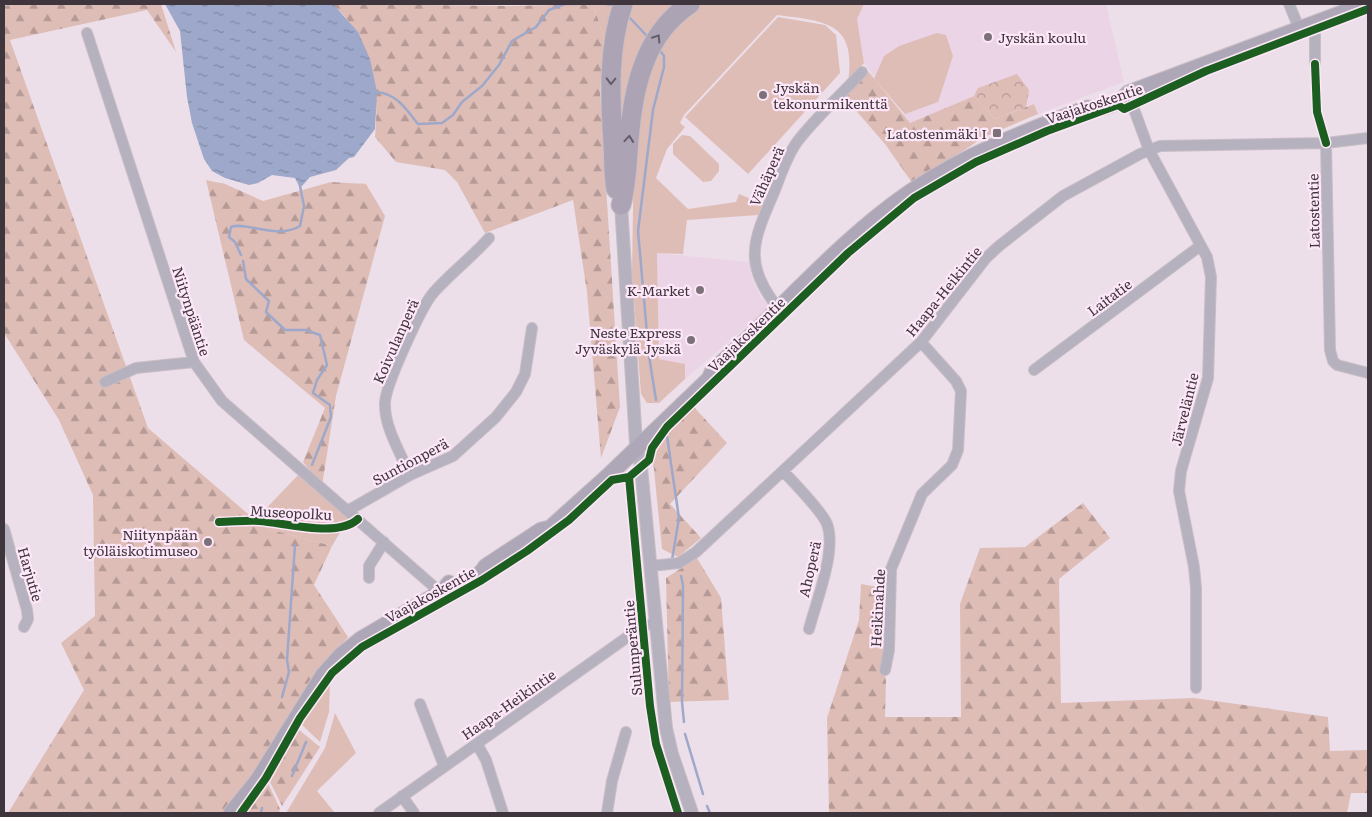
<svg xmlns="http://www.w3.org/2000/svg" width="1372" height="817" viewBox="0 0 1372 817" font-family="Literata,serif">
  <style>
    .built { fill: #ead4e5 }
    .grass { fill: #dfbdb7 }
    .forest { fill: url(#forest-firs) }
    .park { fill: url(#park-crowns) }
    .water { fill: url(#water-ripples) }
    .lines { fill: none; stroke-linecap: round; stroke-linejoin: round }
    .stream { stroke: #9da8ca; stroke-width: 2.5 }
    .minor-casing { stroke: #c9bec6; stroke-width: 12 }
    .tertiary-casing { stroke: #c9bec6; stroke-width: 14 }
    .secondary-casing { stroke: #c9bec6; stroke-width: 17 }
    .motorway-casing { stroke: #c9bec6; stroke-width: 21 }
    .minor { stroke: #b6b1be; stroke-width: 10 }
    .tertiary { stroke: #b6b1be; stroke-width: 12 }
    .secondary { stroke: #aea7b7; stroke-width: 15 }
    .motorway { stroke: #aca4b5; stroke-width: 19 }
    .cycleway-casing { stroke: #fee7f9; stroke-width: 11 }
    .cycleway { stroke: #1b5e20; stroke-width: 8 }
    .oneway { stroke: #655c67 }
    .poi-dot { fill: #7c7179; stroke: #fee7f9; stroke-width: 2 }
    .labels { text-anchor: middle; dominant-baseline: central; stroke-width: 4.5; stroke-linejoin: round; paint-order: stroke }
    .poi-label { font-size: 14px; fill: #3f363d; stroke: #fee7f9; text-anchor: end }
    .street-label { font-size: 14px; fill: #3f363d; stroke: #fee7f9 }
  </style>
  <defs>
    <pattern id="forest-firs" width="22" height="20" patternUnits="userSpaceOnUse" patternTransform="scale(1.25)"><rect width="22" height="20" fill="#dfbdb7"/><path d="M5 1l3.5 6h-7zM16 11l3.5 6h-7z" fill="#b69a96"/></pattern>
    <pattern id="park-crowns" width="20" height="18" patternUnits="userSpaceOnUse" patternTransform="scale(1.25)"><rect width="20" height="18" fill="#dfbdb7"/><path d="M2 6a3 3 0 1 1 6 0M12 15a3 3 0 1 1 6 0" fill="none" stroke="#b69a96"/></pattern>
    <pattern id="water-ripples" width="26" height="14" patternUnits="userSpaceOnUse" patternTransform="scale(1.25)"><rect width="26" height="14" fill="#9da8ca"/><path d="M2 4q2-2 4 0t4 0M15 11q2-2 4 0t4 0" fill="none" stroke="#818aa5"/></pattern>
  </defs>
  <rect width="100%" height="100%" fill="#ecdfe9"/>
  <path class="built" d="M864,4H1106L1124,82L1038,114L1034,104L995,119L974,96L910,123L864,63L857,19Z
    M657,253L749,262L753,280L761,297L770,306L685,379V364L659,359Z"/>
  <path class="grass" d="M593,4H682L661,24L624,141L609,32L604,38Z
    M702,4H864L857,19L864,63L848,81C857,22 825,21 777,15L684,115L680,123L685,127L667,149L656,178L688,209L736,202L739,194L763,204L758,215L687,220L683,254L657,253L659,359L685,364V379L659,403H647L641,394L632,274L634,142L644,84L655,55L671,30Z
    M778,17L825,25L836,35L840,73L748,174L685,117Z
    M937,33L946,35L953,56L938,102L905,114L874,79L884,56L899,46Z
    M682,135L690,136L719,164V171L711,181L703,182L673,154V144Z
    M302,471L351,514L332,546L272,530L255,520Z
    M330,682L329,712L320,742L301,724Z
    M335,713L356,753L317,791L335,813H286L325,748Z"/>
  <path class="forest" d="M14,4H161L176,52L147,10L10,40L148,428L255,520L272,530L332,546L314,585L348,637L317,672L252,778L224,813H8L84,690L61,643L95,616L93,495L59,420L4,333V6Z
    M332,4L512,6L593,4L604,38L600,91L620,407L601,458L587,292L573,200L485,233L457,182L445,170L396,162L375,137C380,87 372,38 332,4Z
    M868,71L910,123L974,96L995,119L1034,104L1038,114L984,137L913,184L885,144L845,98Z
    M206,180L225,184L263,201L331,182L366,184L385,216L336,396L322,486L303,462L325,408L244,340Z
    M694,407L727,443L670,504L701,538L678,557L662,549L653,460L660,442Z
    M1083,503L1110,538L1059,579L1061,703L1194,698L1328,717L1330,751L1368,750V793H1351L1347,813H829L827,718L859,620L861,584L889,589L884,671L886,681L885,717H961L960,604L980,548L1025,547Z
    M697,558L721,598L729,700L669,702L666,578Z
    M298,729L320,747L282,806L269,780Z
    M268,783L280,809L279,813H247Z"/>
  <path class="park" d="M1017,74L1029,90L1026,107L995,119L974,96L978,88Z"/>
  <path class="water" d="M165,4H333L358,32L370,59L377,92L375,129L354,157L349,158L336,170L310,177L302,186H299L295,178L272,175L258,183L249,185L225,178L212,171L204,159L192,123L187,97L180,31Z"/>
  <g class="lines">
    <path class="stream" d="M606,4L613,5
      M628,16L647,36
      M377,92C397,94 406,109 418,124L442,123L453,115L462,102L482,86L499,65L512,41L536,27L549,10L565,4H576
      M241,255L235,242L229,237L231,227C245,221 278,240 300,226L304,206L300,186
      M243,261L246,279L269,301L266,312L285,330H306L320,335L327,365L317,380L313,393L330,405L331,417L312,465
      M656,400L649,356L638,231L653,110L664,67V56L661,52
      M667,436L679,518L672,560
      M681,576L683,585L682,702L684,722
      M282,697L289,672L287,660L295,545
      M685,734L703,794
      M292,776L306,742
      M707,806L710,813
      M261,813L262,808"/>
    <defs>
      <path id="minor" d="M1289,4L1299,28
        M1313,23L1315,29V64
        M87,33L194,362L222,401L440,592
        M1128,93L1149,150L1207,257L1211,277L1208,378L1181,471L1179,491L1194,567L1196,588V688
        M1326,143L1330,350L1333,361L1337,365L1368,373
        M779,309C741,263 754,239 775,190C781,174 787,156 797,142C816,117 841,95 862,72
        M1034,370L1200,246
        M105,382L136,368L194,362
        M783,471C794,483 822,511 827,524C837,550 816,602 809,629
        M410,475C401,454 384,427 385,403C385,386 422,305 434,292C451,273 472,257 489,238
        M349,510L410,475L453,456L496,417L516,392L525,374L532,328
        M4,529L27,610L28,619L24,627
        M651,566L679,563L696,552L921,342L986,258L999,246L1063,196L1140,154L1160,146L1326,143L1368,138
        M369,578V566L384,542
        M885,670L889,650L891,569L922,494L952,465L958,450L961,391L956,381L921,342
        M420,704L444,766
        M477,744L486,760L503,813
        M402,796L414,813
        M379,813L643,626L656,623
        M607,813L612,781L626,732"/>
      <path id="tertiary" d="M621,205L636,443L641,467L666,728L672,754L692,813"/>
      <path id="secondary" d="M444,590C459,590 478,579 486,566L541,530L550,528L610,474L709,379L713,370C779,313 837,242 910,192C964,155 1026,131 1087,108C1101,110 1120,104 1128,93L1366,4
        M231,813L257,781L323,675L341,655L361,639L444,590L449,583"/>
      <path id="motorway" d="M616,189C613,174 614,158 613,143C610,96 608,48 623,4
        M621,205C627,183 627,162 629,140C633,89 644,34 690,4"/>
    </defs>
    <use href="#minor" class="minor-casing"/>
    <use href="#tertiary" class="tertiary-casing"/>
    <use href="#secondary" class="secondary-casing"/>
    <use href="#motorway" class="motorway-casing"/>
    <use href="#minor" class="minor"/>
    <use href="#tertiary" class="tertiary"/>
    <use href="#secondary" class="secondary"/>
    <use href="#motorway" class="motorway"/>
    <defs>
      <path id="cycleway" d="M1315,64L1317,112L1326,143
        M629,477L650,706L656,744L678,813
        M219,522C232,522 246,520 259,521C286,523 338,538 358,519
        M241,813L266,778L300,718L332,673L362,647L482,580L527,551L569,520L612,480L629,477L649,460L652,448L667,427L848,253L914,198L976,162L1047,131L1118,105L1124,109L1206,71L1368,9"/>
    </defs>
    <use href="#cycleway" class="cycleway-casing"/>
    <use href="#cycleway" class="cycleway"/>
  </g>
  <defs><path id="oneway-chevron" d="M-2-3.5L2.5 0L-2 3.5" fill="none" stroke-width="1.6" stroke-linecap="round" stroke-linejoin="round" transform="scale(1.25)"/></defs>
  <g class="oneway">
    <use href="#oneway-chevron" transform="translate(657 38) rotate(-57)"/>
    <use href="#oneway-chevron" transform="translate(611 81) rotate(91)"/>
    <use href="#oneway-chevron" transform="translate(629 139) rotate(-85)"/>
  </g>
  <g class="poi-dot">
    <circle cx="988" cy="37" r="5"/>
    <circle cx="763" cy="95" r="5"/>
    <rect x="992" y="128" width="10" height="10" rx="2.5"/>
    <circle cx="700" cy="290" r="5"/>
    <circle cx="691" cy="340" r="5"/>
    <circle cx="208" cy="542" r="5"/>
  </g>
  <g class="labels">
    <g class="poi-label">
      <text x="998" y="37" text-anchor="start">Jyskän koulu</text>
      <text x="773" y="87" text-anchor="start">Jyskän<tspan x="773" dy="16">tekonurmikenttä</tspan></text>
      <text x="987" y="133">Latostenmäki I</text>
      <text x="690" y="290">K-Market</text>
      <text x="681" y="332">Neste Express<tspan x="681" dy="16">Jyväskylä Jyskä</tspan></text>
      <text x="198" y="534">Niitynpään<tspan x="198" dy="16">työläiskotimuseo</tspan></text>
    </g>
    <g class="street-label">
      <text transform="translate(1094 103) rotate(-18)">Vaajakoskentie</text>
      <text transform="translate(766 176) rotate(-66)">Vähäperä</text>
      <text transform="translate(1313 211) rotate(-91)">Latostentie</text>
      <text transform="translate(943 291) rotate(-51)">Haapa-Heikintie</text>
      <text transform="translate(1109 297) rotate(-37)">Laitatie</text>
      <text transform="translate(192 311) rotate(72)">Niitynpääntie</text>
      <text transform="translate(746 334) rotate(-44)">Vaajakoskentie</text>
      <text transform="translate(395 341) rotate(-66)">Koivulanperä</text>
      <text transform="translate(1184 409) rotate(-76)">Järveläntie</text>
      <text transform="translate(410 461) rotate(-28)">Suntionperä</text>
      <text transform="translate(291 512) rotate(3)">Museopolku</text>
      <text transform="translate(809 569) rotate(-77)">Ahoperä</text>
      <text transform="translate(31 574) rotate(74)">Harjutie</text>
      <text transform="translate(430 594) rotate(-29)">Vaajakoskentie</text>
      <text transform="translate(877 608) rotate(-87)">Heikinahde</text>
      <text transform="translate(632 648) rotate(-95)">Sulunperäntie</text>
      <text transform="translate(508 704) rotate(-35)">Haapa-Heikintie</text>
    </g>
  </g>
  <rect width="1372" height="817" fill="none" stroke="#3f363d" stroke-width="10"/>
</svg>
